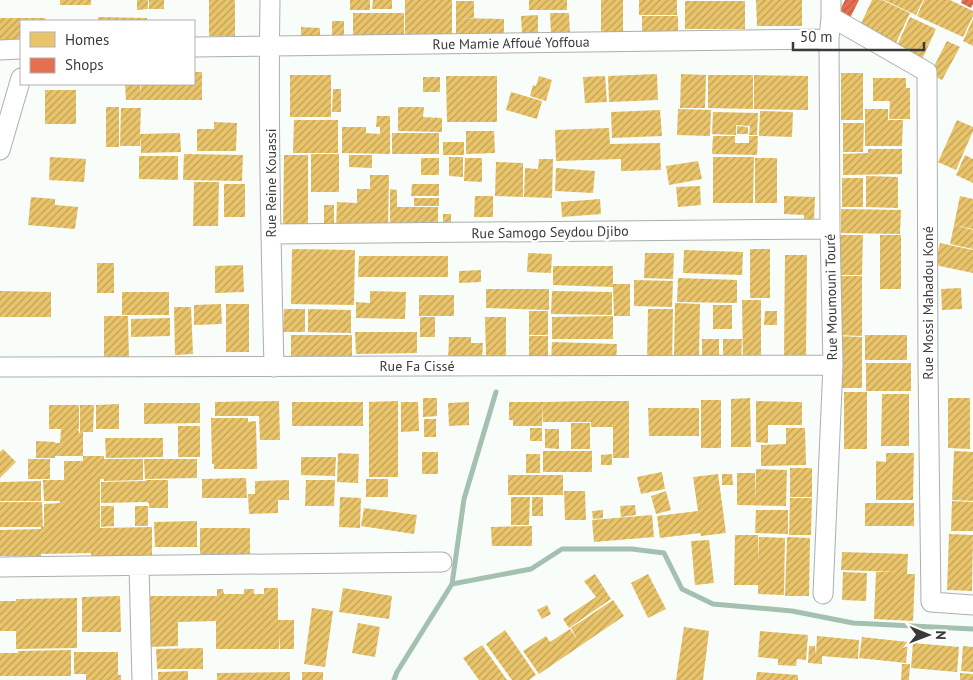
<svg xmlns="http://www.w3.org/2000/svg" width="973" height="680" viewBox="0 0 973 680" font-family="'PT Sans',sans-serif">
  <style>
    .homes { fill: url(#homes-hatch) }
    .shops { fill: url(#shops-hatch) }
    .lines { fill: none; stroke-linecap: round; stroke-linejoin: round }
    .stream { stroke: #a4c0ae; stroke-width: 5 }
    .street-casing { stroke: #acafac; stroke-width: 21 }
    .street { stroke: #fefffe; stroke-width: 19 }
    .labels { text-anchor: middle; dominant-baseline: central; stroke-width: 5; stroke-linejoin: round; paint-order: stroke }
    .street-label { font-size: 14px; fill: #393b39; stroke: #fff }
  </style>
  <defs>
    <pattern id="homes-hatch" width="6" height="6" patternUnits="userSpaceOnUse" patternTransform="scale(1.25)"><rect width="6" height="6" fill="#e9c46a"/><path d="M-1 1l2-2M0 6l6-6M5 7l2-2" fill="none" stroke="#bea058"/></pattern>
    <pattern id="shops-hatch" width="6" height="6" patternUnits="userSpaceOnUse" patternTransform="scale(1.25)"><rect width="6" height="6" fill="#e76f51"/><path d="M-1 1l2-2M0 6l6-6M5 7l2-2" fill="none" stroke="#bc5c44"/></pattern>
  </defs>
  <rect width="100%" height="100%" fill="#f8fdfa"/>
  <path class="homes" d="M60,0H91V5H60Z
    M137,0H148V9L137,10Z
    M149,0H164V9H149Z
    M209,0H235V36H209Z
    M350,0H370V10H350Z
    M373,0H392V9H372Z
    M405,0H452V40H405Z
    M529,0H567V10H529Z
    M601,0H623V37H601Z
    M639,0H677V15H639Z
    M756,0H802V26H757Z
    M872,0H882L910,13L894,47L858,30Z
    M884,0H923L916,15Z
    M924,0H950L973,11V16L963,37L917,16Z
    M456,1H474V18H456Z
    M685,1H745V29H685Z
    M353,13H404V42H353Z
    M550,13H569L570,34H551Z
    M538,15V34H522L521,16Z
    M642,16H678V40H657V31H642Z
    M98,17L147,18V21H98Z
    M910,17L936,29L921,62L895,50Z
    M0,18H45V21H21V41H0Z
    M456,18L504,19V36H456Z
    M973,19V46L963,41Z
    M332,21H344V37L332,36Z
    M301,27L320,28V43H301Z
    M947,41L960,47L942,80L930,74Z
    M194,72H202V100H126L125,84H140L141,94V84H194Z
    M841,73H863V120H841Z
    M657,74L658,100L609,102L608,76Z
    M681,74L706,75L705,108H680Z
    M290,75H331V117H290Z
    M708,75H753V109L708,108Z
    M754,75L808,76V110L754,109Z
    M446,76H497V122H447Z
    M539,76L552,80L546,101L530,96L533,85L536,86Z
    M605,76L607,102L585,103L583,77Z
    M423,77H440V92H423Z
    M873,78H906V88H910V119H889L890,101H873Z
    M333,89H341V112H332Z
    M45,90H76V124H45Z
    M511,92L542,101L537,119L506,110Z
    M106,107H119V147H106Z
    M398,107H424L423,117L442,118V132L398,131Z
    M121,108H141L140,134L180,133L181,152L141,153V138L140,146H120Z
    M678,109L711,110L710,136L677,135Z
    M865,109H888V120H903L902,146H865Z
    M660,110L662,136L612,138L611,112Z
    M760,111L793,112L792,137L759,136Z
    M713,112L758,113L757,135H749L750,126L736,125V135L712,134Z
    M377,116H390V154L342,153V127H366V133L380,134V127H376Z
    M294,120H338V153H293Z
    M957,120L973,127V131L956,170L938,162Z
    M214,122L237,123L236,151H197V129H214Z
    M843,123H864L863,152H843Z
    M737,126L748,127V134H737Z
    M609,128L610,144L660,143L661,170L621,171V159L556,161L555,130Z
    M466,131H494L495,153L466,154Z
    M392,133H439V154H392Z
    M713,136H735V143H749V136H758L757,155L712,154Z
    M443,142H464V155H443Z
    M868,149H902V174L843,175V154L868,153Z
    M184,154L243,155L242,181L183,180Z
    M311,154H339V192H311Z
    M284,155H308V232H283Z
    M349,155H372V168L349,167Z
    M965,155L973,159V183L956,175Z
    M139,156H178V180L139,179Z
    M50,157L86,159L84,182L49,180Z
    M449,157H463V177L449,176Z
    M713,157H754L753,203H713Z
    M421,158H439V175H421Z
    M465,158H482V182L464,181Z
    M755,158H777V203H755Z
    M539,159H553L552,198L524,197L525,168L538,169Z
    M698,161L702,179L669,185L666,166Z
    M496,162L523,163V197L495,196Z
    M556,168L595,171L593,193L555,191Z
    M370,175H389L388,229H336L337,202L357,203V189H370V203Z
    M866,176L898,177V208L866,207Z
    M842,178H863V207H842Z
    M194,182H219L218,226H193Z
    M224,184H245V217H224Z
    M412,184H439V196H411Z
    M700,186L701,205L678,207L676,187Z
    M390,189L397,190V207H438V232H390Z
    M475,196H493V217H474Z
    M784,196L815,197L814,220L804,219V215L784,214Z
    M960,196L973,199V229L954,225Z
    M31,197L55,199V205L78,207L75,229L28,225Z
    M414,198H439V206H414Z
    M600,199L601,214L562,217L561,202Z
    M324,205H334V231H324Z
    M841,209L901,210L900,234L841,233Z
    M443,214H451V226H443Z
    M954,225L973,230V249L950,244Z
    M839,235H863L862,275H839Z
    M880,235H901V289H880Z
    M940,243L973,250V273L935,265Z
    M292,249L355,250L354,305L291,304Z
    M750,249H770V298H750Z
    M684,250L743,252L742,275L683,273Z
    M528,253L552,254L551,273L527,272Z
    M645,253H674L673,279L644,278Z
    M785,255H807L806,357H784Z
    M359,256H448V277H358Z
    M97,263H114V293H97Z
    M243,265L244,292L215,293V266Z
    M553,266H613V284H630V316H614L613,287L553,285Z
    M481,270V282L459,283V271Z
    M839,276H862V336L838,335Z
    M678,278L737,280V303L677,302Z
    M634,280L673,281L672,307L634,306Z
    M961,288L962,309L942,310L941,289Z
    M486,289H549V310L486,308Z
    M0,291L51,292V317H0Z
    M370,291L406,292L405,319L356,318V302L370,303Z
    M552,291L612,292V315L551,314Z
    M122,292H169V315H122Z
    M419,295H454V316H419Z
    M742,300H761V363H743Z
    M675,303L700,304L699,358L674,357Z
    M221,304L222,324L194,325V305Z
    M226,304H249V352H226Z
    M713,305H732V329H713Z
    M174,307H191L193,354L175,355Z
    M284,309H305V332H283Z
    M308,309L351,310V333L308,332Z
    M648,309H673L672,363L647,362Z
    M529,311H548V335H529Z
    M765,311H777V325H764Z
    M104,316H128L129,361L104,362Z
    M613,316V339H552V317Z
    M420,317H435V337H420Z
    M485,317H506V357H486Z
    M170,318V336L131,337V319Z
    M355,332H417V353L356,354Z
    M291,335H352V358L291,357Z
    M865,335H907V360H865Z
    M529,336H548V360H529Z
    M837,336L862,337V388H837Z
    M449,337H471V343H483L482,362L448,361Z
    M702,339H719V358H702Z
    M723,339H742L741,360H723Z
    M552,342L617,344L616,364L551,362Z
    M866,363H911V391H866Z
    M844,392H867V449H844Z
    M882,394H909V446H881Z
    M423,398H437V416L423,417Z
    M750,398L751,447H731V399Z
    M948,398H970V449L948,448Z
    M701,400H721V448H701Z
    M279,401L280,440H260L259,416H215V402Z
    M398,401V477H369V402Z
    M591,401H629V458H613V427H591V422H543V402Z
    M756,401L802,402V425H768V443L756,442Z
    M292,402H363V426H292Z
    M401,402H418L419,431L401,432Z
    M469,402V425L449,426L448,403Z
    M509,402H543L542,426H513V420H509Z
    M144,403H200V423L144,424Z
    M119,404V429H96V405Z
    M49,405H79V429H67H78L79,433H80V405H94L93,432H83V456H55V458H36V441L55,442V443H60L61,429H49Z
    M648,408H699V436H649Z
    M211,418H248V422L256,421L257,469H214V464H212Z
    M424,419H436V437H424Z
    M571,423H590V449H571Z
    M178,426H200V457H178Z
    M530,428H542V441H530Z
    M786,428H805L806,465L761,466V445L786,444Z
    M545,429H559V449L545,448Z
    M105,438H163V457L106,458Z
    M3,449L16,462L0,478V452Z
    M543,451H592V472H543Z
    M954,451L973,452V501L952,500Z
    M422,452H438V474H422Z
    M338,453L359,454L358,483L337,482Z
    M886,453H914L913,500H876V461L886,462Z
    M526,454H540V473H526Z
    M612,454V465H601V455Z
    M83,456H104V459H143V480L104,481V479H100V528L152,527V559L91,560V553L41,554V556H0V530L41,529V527H44V504L60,503V501H44L43,480H64V461H83Z
    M301,457H336L335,476L301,475Z
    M28,459H50V479H28Z
    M144,459H197V478L145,479Z
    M790,468H812V497H790Z
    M756,469L787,470L786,506L737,505V473H755L756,501Z
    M662,472L665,489L641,494L637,477Z
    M718,474L726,533L701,536L700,533L660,538L657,516L698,511L693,477Z
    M722,474H732L733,485H722Z
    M508,475H563V495H508Z
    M246,478L247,498H202V479Z
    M366,479H388V497H366Z
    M146,480H168V508H149V503L146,502L101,503V482L146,481Z
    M289,480V500H278V513L249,514L248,494H255V481Z
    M306,480H335L334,506H305Z
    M41,481V501H0V482Z
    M564,491H585L586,520H565Z
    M666,491L671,510L656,514L651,496Z
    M340,497L361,498L360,528L339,527Z
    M511,497H530L529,525H511Z
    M532,497H543V516H532Z
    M790,498H812L811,535H789Z
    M952,501L973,502V531H951Z
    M0,502H42L43,527H0Z
    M865,503H914V526H865Z
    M635,505L636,515L621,517L620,506Z
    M101,506H114V526L101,527Z
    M135,506H148V526H135Z
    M364,508L417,515L414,534L361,526Z
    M603,510V518L593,519L592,511Z
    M756,510H788V534L755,533Z
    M652,515L654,537L594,542L592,520Z
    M197,521V547H155L154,522Z
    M532,526V546H492L491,527Z
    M200,528H250V554H200Z
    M949,534L973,535L972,591L947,590Z
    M735,535H758V561L759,537L785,538L784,595L758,594V585H734Z
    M787,537L810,538L809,596H785Z
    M709,540L714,583L695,585L691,541Z
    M842,552L908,554L907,574H915L913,621L874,619L876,572H897L841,570Z
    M843,572L867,573L866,601L842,600Z
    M595,574L611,599L569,628L563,619L596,597L584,581Z
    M648,574L666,609L648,618L631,583Z
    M264,588H278V620H294V649H280L279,633V649H216V621L178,622V646L150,647L149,596H217V589H223L224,594H244V589H254V594H264Z
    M343,588L392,596L389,619L339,612Z
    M120,596L121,632H82V597Z
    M77,598V648L16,649V631H0V601H16V599Z
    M613,600L624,616L539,674L523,651L546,636L550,642L570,629L577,639L571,628Z
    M547,605L551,614L542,619L537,610Z
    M312,608L333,611L325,667L304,664Z
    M358,623L380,627L375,657L352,653Z
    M684,627L709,631L703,680H676Z
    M505,630L536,675L529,680H512L486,644Z
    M760,631L808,635L806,660L797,659L796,666L778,665V659L758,657Z
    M817,636L859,640L858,659L822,656V664L808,663L809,646H815L816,655Z
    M862,637L908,642L906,663L859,658Z
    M913,643L959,647L957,672L911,668Z
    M482,645L507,680H479L463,658Z
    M963,646L973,647V672L961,671Z
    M203,648V669H157L156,649Z
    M71,650V676H0V653H18V651Z
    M74,652H118V675H121V680H86V674H74Z
    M902,664H910L909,680H901Z
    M188,671V680H158V672Z
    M290,672V680H217V673Z
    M302,672H323V680H302Z
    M757,672L798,675V680H756Z
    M960,673L973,674V680H960Z"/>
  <path class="shops" d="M845,0H859L848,22L837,16Z
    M962,0H973V4L971,8L961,3Z"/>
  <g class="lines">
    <path class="stream" d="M452,584L531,569L562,549H632L664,553L682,589L713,604L792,611L853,623L973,629
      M394,680L397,672L452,584L464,499L496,392"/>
    <defs>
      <path id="street" d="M270,0C268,122 271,245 274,367
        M831,17L927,72L928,366L931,602L973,605
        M194,47L829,39
        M0,50L21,49
        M0,150L21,78
        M271,234L830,229
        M0,367L833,365
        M139,566L142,680
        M0,567L442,562
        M823,594L833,365L830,229L829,39L831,17V0"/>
    </defs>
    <use href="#street" class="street-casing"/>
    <use href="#street" class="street"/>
  </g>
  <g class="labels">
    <g class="street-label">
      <text transform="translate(511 43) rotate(-1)">Rue Mamie Affoué Yoffoua</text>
      <text transform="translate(271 183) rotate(-90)">Rue Reine Kouassi</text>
      <text transform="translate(550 232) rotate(-1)">Rue Samogo Seydou Djibo</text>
      <text transform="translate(831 297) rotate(-91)">Rue Moumouni Touré</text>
      <text transform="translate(928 303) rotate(-90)">Rue Mossi Mahadou Koné</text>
      <text x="417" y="366">Rue Fa Cissé</text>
    </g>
  </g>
  <rect x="20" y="20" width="175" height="65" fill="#ffffff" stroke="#b0b1b0"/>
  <rect x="30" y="32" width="25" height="15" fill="#e9c46a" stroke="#b0b1b0"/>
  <text x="65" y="45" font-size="15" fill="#393b39">Homes</text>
  <rect x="30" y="58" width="25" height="15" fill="#e76f51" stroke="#b0b1b0"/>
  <text x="65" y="70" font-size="15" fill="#393b39">Shops</text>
  <g transform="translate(928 635) rotate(91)" stroke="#ffffff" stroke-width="4" paint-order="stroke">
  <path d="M0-4L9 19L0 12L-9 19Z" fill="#393b39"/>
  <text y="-8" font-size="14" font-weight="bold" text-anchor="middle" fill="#393b39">N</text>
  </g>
  <path d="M793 42v8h131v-8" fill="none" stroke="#393b39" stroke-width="2.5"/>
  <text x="800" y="42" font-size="15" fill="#393b39" stroke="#ffffff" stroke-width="4" paint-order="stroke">50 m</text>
</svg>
